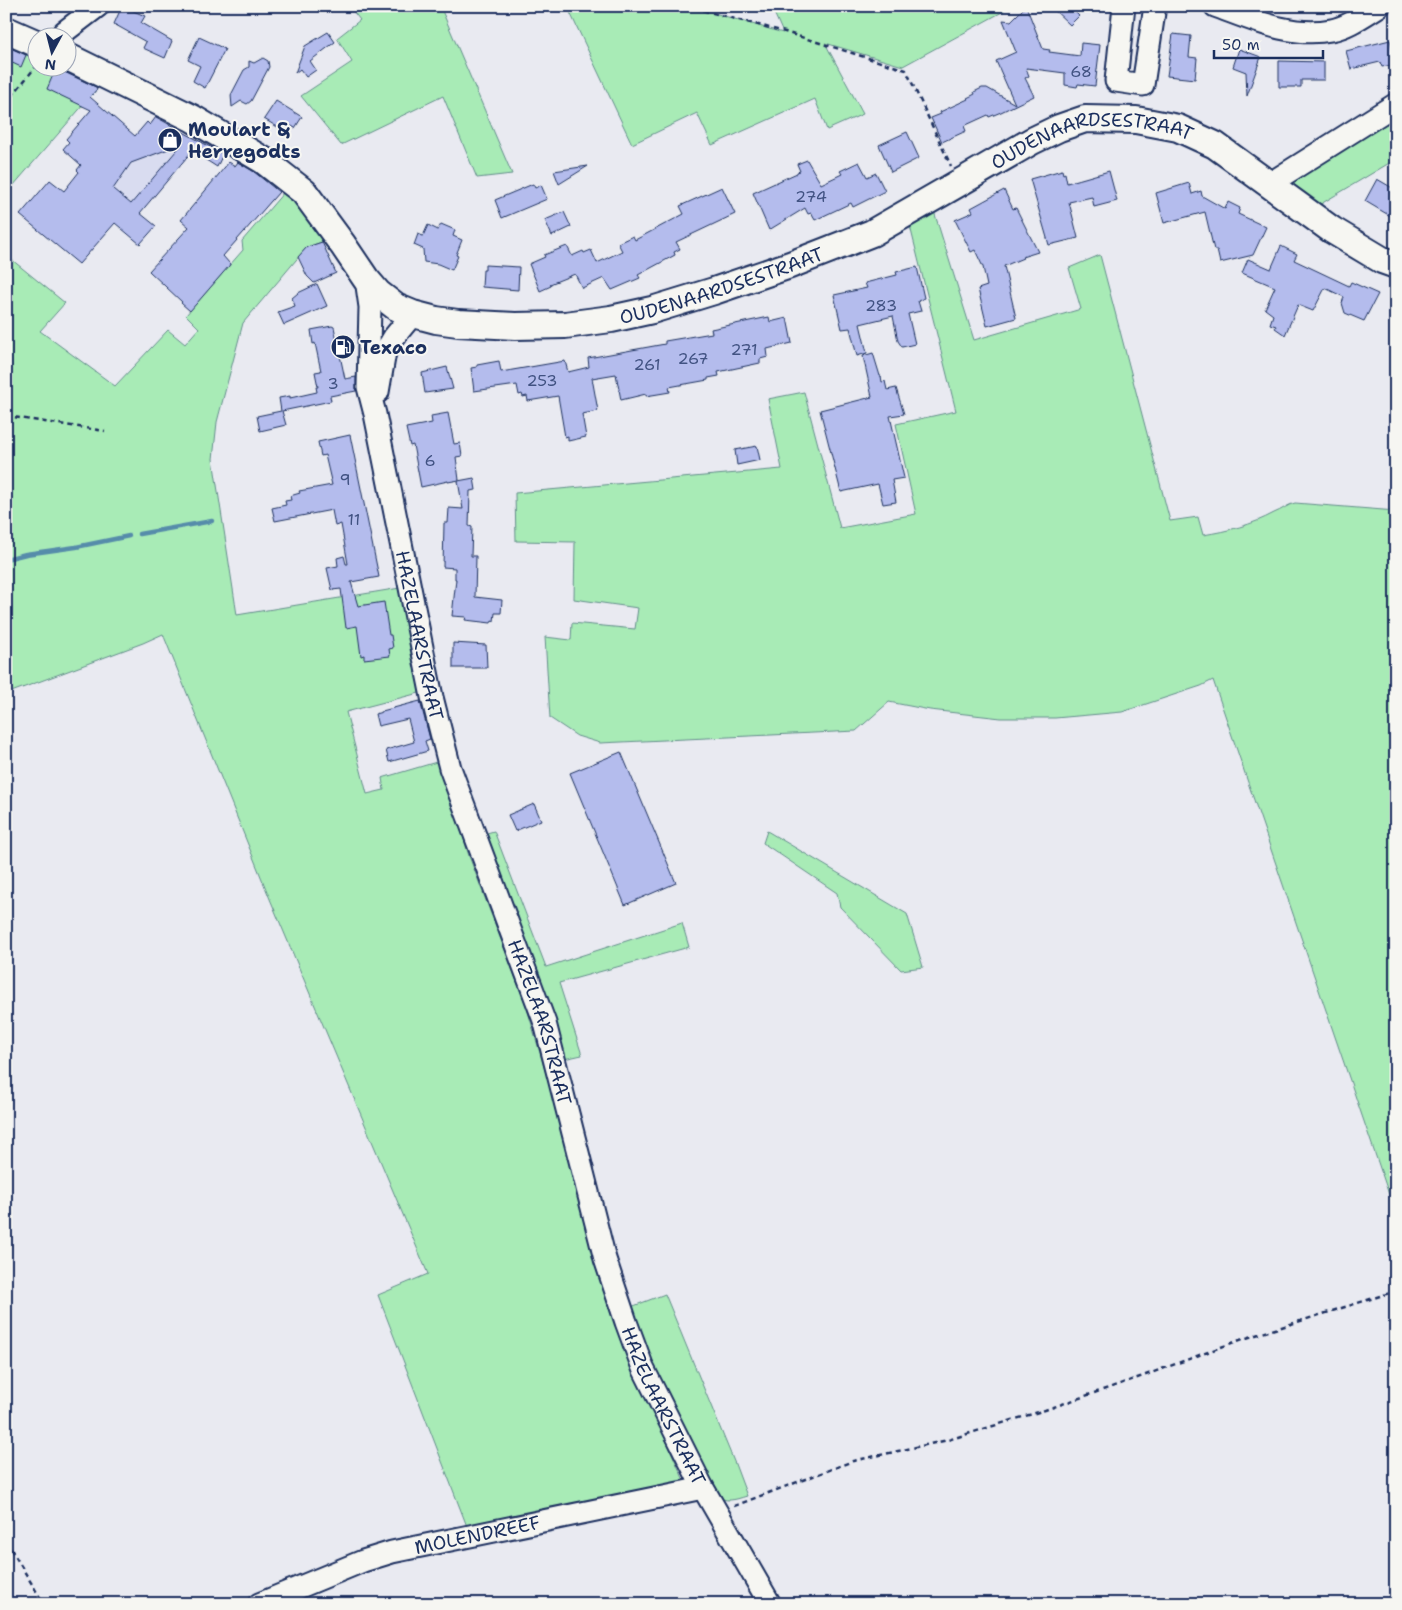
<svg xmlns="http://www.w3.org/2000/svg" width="1402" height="1610" viewBox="0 0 1402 1610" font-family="'Shantell Sans',sans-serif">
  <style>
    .built { fill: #d9dcf0 }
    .green { fill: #a8ebb6; stroke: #628d8a }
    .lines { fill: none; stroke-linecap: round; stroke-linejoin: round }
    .stream { stroke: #568caa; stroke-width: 4.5 }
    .building { fill: #b4bced; stroke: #1b2f5e; fill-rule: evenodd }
    .minor-casing { stroke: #1b2f5e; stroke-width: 25 }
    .major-casing { stroke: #1b2f5e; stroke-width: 30 }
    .path { stroke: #1b2f5e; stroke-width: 2.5; stroke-dasharray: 5 4; stroke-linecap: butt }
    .minor { stroke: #f6f6f2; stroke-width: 21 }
    .major { stroke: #f6f6f2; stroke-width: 26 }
    .labels { text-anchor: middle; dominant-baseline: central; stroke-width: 4; stroke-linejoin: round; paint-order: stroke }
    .number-label { font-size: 16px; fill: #415282 }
    .poi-label { font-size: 19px; font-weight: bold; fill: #1b2f5e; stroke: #f6f6f2; text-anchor: start }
    .street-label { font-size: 19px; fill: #1b2f5e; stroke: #f6f6f2 }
  </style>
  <rect width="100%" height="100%" fill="#e9eaf1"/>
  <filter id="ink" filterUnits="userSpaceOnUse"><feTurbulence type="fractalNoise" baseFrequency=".02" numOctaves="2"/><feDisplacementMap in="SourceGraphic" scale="10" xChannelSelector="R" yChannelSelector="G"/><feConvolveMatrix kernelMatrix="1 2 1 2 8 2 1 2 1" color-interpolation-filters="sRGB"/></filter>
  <g filter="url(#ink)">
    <path class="built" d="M97,103L135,136L147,122L150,124L156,117L190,135L131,204L113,189L127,169L100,170L66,139Z"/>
    <path class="green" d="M349,6H440L512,174L477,178L443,96L341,145L301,96L352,62L337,38L360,20Z
      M567,6H690L783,33L771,6H1002L1004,11L903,66L825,43L863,114L827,130L815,99L712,145L697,113L632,144Z
      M6,44L37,59L38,68H56L98,88L6,194Z
      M1387,116L1396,129V159L1314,208L1284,180Z
      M284,192L302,207L312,218L322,242L307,247L243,323L217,422L213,459L237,615L400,588L423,692L346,712L367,794L384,790L382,778L440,761L469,856L527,1008L625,1348L686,1485L468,1529L378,1295L428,1274L270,899L163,634L143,643L6,694V255L65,303L40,331L115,386L168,330L185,344L199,328L186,315L243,250L242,241Z
      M933,208L974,340L1081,309L1069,268L1100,255L1170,521L1198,517L1203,535C1228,531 1252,525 1274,513C1282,510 1287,505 1295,503L1396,511V1215L1213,680L1201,686L1122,712L1055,718H1001L930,710L889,702L856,731L600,743L577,736L550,718L545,637L571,640L572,623L635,629L638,608L574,599L575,542L516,541L515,493L782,469L768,399L804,392L840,528L916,514L896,424L956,411L909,222Z
      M494,831L546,967L682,923L689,947L559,983L582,1055L564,1059L483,834Z
      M767,831L907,914L923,967L901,970L840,907L837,893L763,843Z
      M665,1294L735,1464L747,1496C734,1500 726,1503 714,1495L665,1397L631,1307Z"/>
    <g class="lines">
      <path class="stream" d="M139,534L212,521
        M6,559L26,554L76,547L129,536"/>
    </g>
    <path class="building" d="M122,6L145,16L141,23L172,41L165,58L143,48L146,42L114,24Z
      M1026,6L1043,49L1050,50L1049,52L1080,56L1081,43L1100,45L1095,86L1078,84L1077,87L1065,85V73L1026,68L1029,76L1025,78L1034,96L1001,112L989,117L988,115L964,126L966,131L942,142L931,118L941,114L940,112L968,99L967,98L975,94L974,92L982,88H987L1015,104L996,61L1016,52L1003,20L1011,21Z
      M1050,6H1069L1079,16L1070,25Z
      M328,32L335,42L310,61L316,70L306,77L300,69L295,73L305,46Z
      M1173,34L1191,36L1189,57L1197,58L1195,79L1167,76Z
      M199,37L225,49L205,88L193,81L200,66L188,60Z
      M1390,40L1396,64L1382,67L1380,62L1351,69L1346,51Z
      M6,46L26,55L21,67L6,60Z
      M1239,49L1261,57L1247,96L1246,72L1233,67Z
      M263,58L268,61L269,67L251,101L247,104L241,101L232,107L231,95L244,70L249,67V61L254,63Z
      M1279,61L1324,62V80H1301V87H1279Z
      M56,68L98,88L90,97L135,136L147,122L150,125L156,117L223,154L217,167L192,151L140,213L156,226L140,244L115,223L79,264L20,215L50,180L64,191L79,172L77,170L81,165L63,149L69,142L66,139L91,110L47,89ZM182,144L131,204L113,189L131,163Z
      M276,101L302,117L295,128L290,125L286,132L264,119Z
      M907,132L919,158L891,172L879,145Z
      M807,160L821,184L842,174L840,171L859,162L867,177L876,173L885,191L853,207L851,203L815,220L811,213L808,214L805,208L769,230L753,193L797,173V172L800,171L797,164Z
      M229,162L235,166L238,162L253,171L279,192L223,256L230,264L229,266L190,311L181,303L182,302L149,271L189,227L181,220Z
      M588,166L559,184L554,171Z
      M1062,170L1063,174L1065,173L1067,183L1109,171L1117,201L1094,207L1092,197L1069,202L1078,238L1049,245L1030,179Z
      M1377,179L1396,190V210L1392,217L1365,201Z
      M1189,183L1192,194L1201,191L1202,196L1225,209L1228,202L1240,208L1238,214L1266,227L1253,255L1220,263L1217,250H1214L1205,212L1164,223L1156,193Z
      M533,184L535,188L541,185L547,199L502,218L495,200Z
      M722,187L735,214L676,242L680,249L674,252L675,255L638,275L640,278L612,290L604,278L582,288L575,274L550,284L551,286L540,291L529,264L545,257L544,255L567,246L572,256L583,251L584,253L591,250L597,263L622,251L618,243L633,236L635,240L684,214L680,206Z
      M1004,190L1013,209L1016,208L1038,252L1022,257L1023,258L1004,266L1016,318L987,326L978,289L987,286L983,267L975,250L971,252L955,220L973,212L971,208Z
      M564,212L571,227L552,236L545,220Z
      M441,224L455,230L453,236L462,240L456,255L458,256L452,270L438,264L424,262L423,249L414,245L418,234L423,236L428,225L438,230Z
      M322,242L336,273L314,283L307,276L298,257L307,247Z
      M1281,246L1297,254L1294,260L1349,286L1351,282L1378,294L1364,321L1345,313L1342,303L1344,297L1325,288L1313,311L1298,305L1285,335L1275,328L1276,326L1270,324L1273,315L1265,309L1275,287L1242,273L1248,259L1271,269Z
      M485,265L519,267L518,290L482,287L483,270H485Z
      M917,267L924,298L918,301L921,311L908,314L915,344L902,347L898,341L893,316L860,324L867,353L857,356L850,328L842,329L834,295L867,288L865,283L897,275L896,272Z
      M317,284L327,306L284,325L278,312L295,306L292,298L298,293Z
      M769,317L770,322L787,318L792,343L767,349L768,357L760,359V363L718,372L719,376L708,378V380L669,387L670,392L646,396V394L621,400L616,374L592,378L598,411L582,414L586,437L568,441V436L565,437L558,396L528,401L527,396L523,397L522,394L519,395L517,385L474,391L471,368L477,367V365L499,361L501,372L565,361L568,372L589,367L588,358L665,344V341L712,333L711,329Z
      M332,326L334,327L345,379L356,377V391L330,396L331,401L282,411L286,425L260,431L257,416L281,411L279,398L290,396V398L317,392L316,387H318L315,372L321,371L315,343L313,344L311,330Z
      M873,353L880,376H881L882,382L885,381L887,390L896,388L904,414L890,416L904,478L892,480L896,502L883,504L878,484L841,492L820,410L872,397L863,356Z
      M447,367L453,389L425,393L422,373Z
      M448,413L454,444L460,443L462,456L456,457L459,480L448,482V481L421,487L413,445L410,446L406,428L432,423L431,416Z
      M350,435L379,577L351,582L358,606L384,602L389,635H391L393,648L389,649L390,656L364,659V655L361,656L357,626L346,628L341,589L332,590L327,568L338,566L337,558L344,556L346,564H348L341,524L335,526L332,510L275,521L272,508L286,505L285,501L291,500L290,496L300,493L299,491L332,485L325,455L321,456L318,442Z
      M757,446L760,460L737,465L735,450Z
      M474,478L476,490L470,491L469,526L472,527L471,556H476L475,597L502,600L501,613H495L494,621L492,620L491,623L465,620L466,617L452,616L456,579H455V568L443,567L444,523H448L449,508L463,509L458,481Z
      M453,643L486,645L487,668H453Z
      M420,701L430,739L425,741L428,751L389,762L386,750L414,742L408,719L378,726L375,714L382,712V711Z
      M621,752L676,883L625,905L570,773Z
      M534,804L541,820L515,831L508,815Z"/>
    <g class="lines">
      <defs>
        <g id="minor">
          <path d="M1124,6L1116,81L1143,85L1155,6"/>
          <path d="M1215,6C1251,19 1291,38 1331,30C1348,27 1364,15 1379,6"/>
          <path d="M62,38L64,32L98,6"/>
          <path d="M1269,184L1396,104"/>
          <path id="s1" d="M366,279L370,307L368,387L375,414L432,697L450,768L545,1023L605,1259L626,1322L643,1368L703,1488L770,1604"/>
          <path d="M378,392L385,352L394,337L413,314"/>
          <path id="s2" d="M259,1604L363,1561L392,1552L703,1488"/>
        </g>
        <g id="major">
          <path d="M6,30L38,44"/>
          <path id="s3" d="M68,57L192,118L263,160L304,192L343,245L366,279L378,293L396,307L413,314L436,320L458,323L515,326L565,325L611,319L652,310L714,291L790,265L872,233L1032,141L1059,128L1085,119L1136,120L1178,128L1215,145L1332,230L1382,260L1396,265"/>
        </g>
      </defs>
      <use href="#minor" class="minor-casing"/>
      <use href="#major" class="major-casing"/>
      <path class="path" d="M686,6L785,32L906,70L951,166
        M6,103L38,64
        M6,416L105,431
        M734,1506L853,1461L948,1440L1045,1410L1143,1376L1240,1340L1396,1291
        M6,1541L44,1604"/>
      <use href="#minor" class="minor"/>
      <use href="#major" class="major"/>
    </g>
  </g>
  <defs>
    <symbol id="shop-disc" viewBox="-11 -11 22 22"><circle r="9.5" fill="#1b2f5e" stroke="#f6f6f2"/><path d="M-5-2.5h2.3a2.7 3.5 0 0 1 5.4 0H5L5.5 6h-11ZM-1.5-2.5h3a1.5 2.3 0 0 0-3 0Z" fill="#fff"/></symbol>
    <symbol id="fuel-disc" viewBox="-11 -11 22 22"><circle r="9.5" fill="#1b2f5e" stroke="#f6f6f2"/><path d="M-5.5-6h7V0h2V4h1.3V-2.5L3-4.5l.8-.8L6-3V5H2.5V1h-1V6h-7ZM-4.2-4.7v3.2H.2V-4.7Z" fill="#fff"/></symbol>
  </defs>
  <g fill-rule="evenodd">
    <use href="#shop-disc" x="156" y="126" width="28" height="28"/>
    <use href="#fuel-disc" x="329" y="333" width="28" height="28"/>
  </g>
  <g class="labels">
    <g class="number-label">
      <text x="1081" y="71">68</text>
      <text x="811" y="196">274</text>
      <text x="881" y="305">283</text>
      <text x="744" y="349">271</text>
      <text x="693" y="358">267</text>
      <text x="647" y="364">261</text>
      <text x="542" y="380">253</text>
      <text x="333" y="383">3</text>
      <text x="430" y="460">6</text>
      <text x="345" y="479">9</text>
      <text x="354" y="519">11</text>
    </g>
    <g class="poi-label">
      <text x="188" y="129">Moulart &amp;<tspan x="188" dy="22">Herregodts</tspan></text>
      <text x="360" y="347">Texaco</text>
    </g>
    <g class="street-label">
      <text stroke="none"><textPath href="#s3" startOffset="1159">OUDENAARDSESTRAAT</textPath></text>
      <text stroke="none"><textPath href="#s3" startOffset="754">OUDENAARDSESTRAAT</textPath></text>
      <text stroke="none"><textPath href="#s1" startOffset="362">HAZELAARSTRAAT</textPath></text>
      <text stroke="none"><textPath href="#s1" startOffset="768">HAZELAARSTRAAT</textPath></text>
      <text stroke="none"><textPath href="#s1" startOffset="1172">HAZELAARSTRAAT</textPath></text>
      <text stroke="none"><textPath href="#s2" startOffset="230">MOLENDREEF</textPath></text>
    </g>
  </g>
  <rect width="1402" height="1610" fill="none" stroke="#f6f6f2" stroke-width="25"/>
  <rect x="12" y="12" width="1377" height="1585" fill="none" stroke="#1b2f5e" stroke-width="2" filter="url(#ink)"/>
  <g transform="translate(52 52) rotate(187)"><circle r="24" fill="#f6f6f2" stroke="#9ea6b7"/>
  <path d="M0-4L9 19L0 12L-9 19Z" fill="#1b2f5e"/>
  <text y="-8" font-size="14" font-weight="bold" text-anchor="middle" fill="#1b2f5e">N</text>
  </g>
  <path d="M1214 50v8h109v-8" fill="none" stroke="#1b2f5e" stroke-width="2.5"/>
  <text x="1222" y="50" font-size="15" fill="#1b2f5e" stroke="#f6f6f2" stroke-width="4" paint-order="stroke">50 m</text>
</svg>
